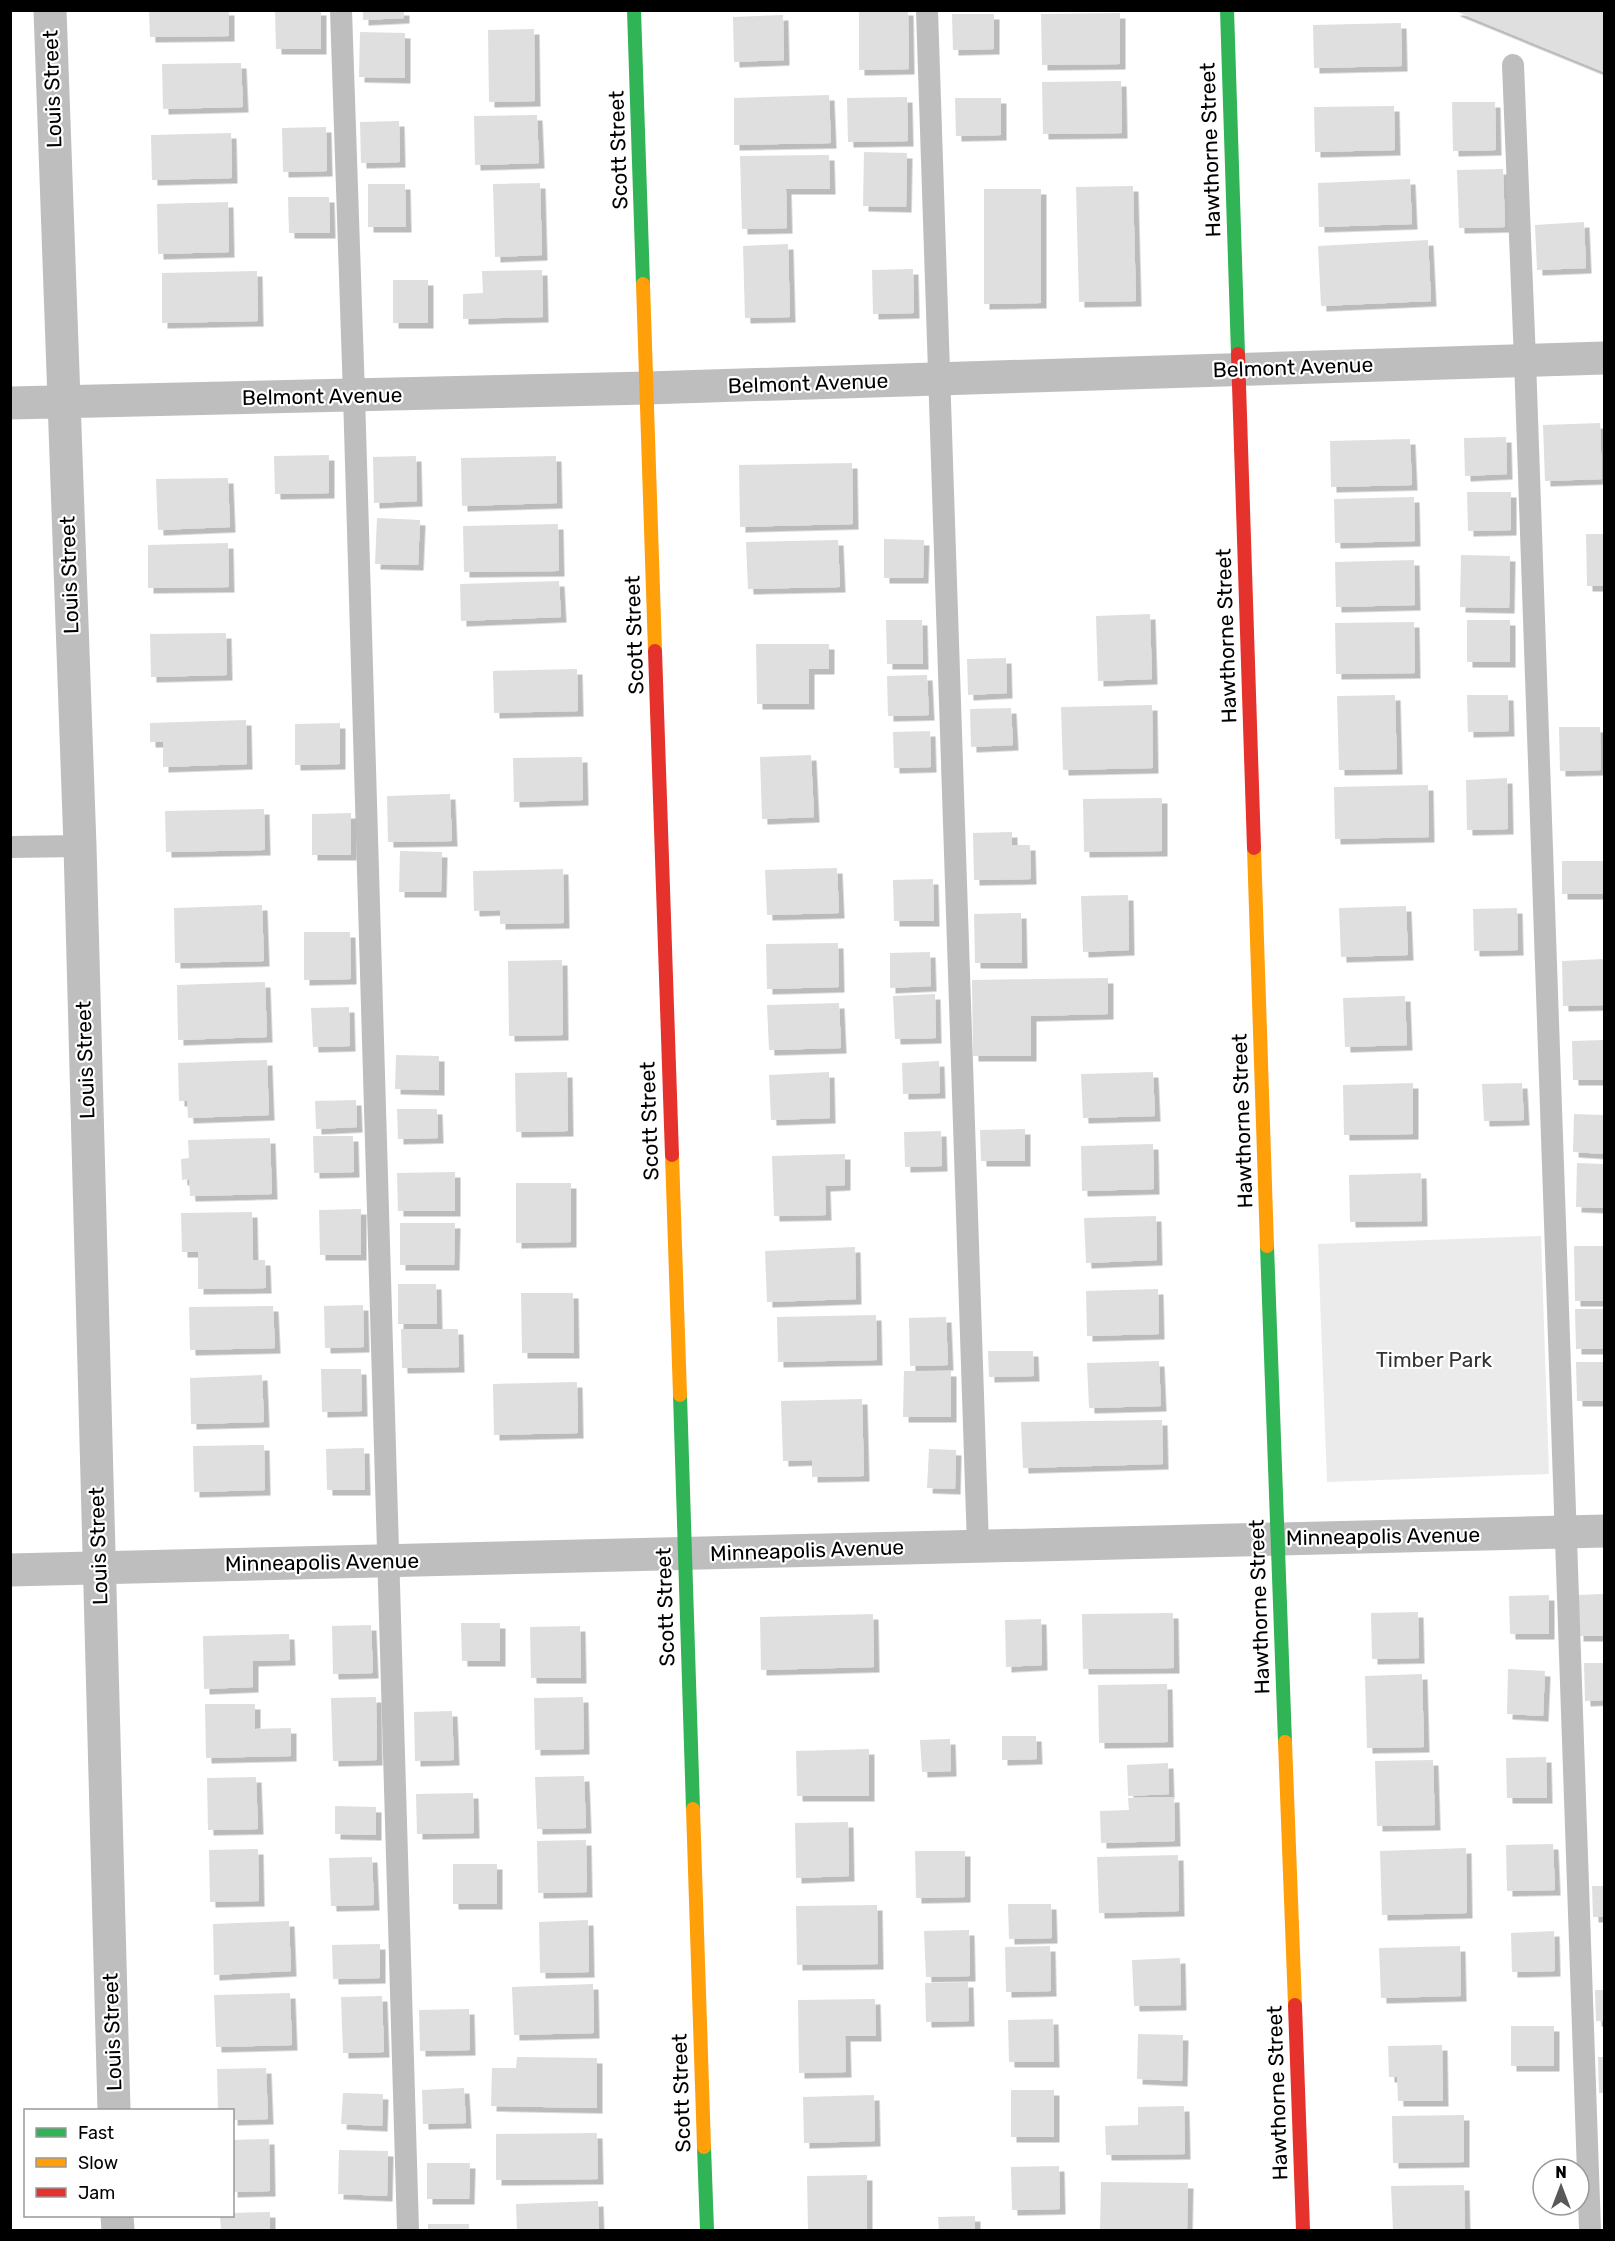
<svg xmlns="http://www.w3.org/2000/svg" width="1615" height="2241" viewBox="0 0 1615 2241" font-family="Rubik,sans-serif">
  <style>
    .green { fill: #ebebeb }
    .building { fill: #dfdfdf; filter: url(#shadow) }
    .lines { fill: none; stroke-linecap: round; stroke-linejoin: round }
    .lane { stroke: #bebebe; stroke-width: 22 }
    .street { stroke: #bebebe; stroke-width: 33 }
    .fast { stroke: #30b455; stroke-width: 14 }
    .slow { stroke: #ff9f0a; stroke-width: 14 }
    .jam { stroke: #e5322d; stroke-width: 14 }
    .labels { text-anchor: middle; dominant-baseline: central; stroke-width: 4.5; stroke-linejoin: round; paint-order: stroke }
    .street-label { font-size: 21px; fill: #000; stroke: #fff }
    .park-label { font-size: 21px; fill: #323232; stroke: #fff }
  </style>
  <defs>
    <filter id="shadow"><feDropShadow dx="5.5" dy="5.5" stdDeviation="0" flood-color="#0004"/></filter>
  </defs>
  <rect width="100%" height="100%" fill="#fff"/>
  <path class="green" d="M1541,1236L1549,1474L1327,1482L1318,1244Z"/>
  <path class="building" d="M149,10H229V36L150,37Z
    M275,10H321V49H276Z
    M363,10H404V18L363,20Z
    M859,10H908L909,69L859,70Z
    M1604,10V72L1455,11V10Z
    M1120,13V64L1042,65L1041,14Z
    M952,14H994V49L953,50Z
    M783,15L784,60L734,62L733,17Z
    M1401,23L1402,66L1314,68L1313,25Z
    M534,29L535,101L489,102L488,30Z
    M360,32L405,33V78L359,77Z
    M241,63L243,107L163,109L162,64Z
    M1121,81L1122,133L1043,134L1042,82Z
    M829,95L831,143L734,145V98Z
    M907,97L908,141L848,142L847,98Z
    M955,98H1001V135L956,136Z
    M1452,102H1495L1496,150L1453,151Z
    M1394,106L1395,150L1315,152L1314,107Z
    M537,115L539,163L475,165L474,116Z
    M399,121L400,162L361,163L360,122Z
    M326,127L327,171L283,172L282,128Z
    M231,133L232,178L152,180L151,135Z
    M864,152L907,153L906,207L863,206Z
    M829,155L830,189H786L787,228L742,229L740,156Z
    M1503,169L1505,227L1459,228L1457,170Z
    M1410,179L1412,224L1319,227L1318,183Z
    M540,183L542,255L495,257L493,184Z
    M368,184H405L406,227H368Z
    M1133,186L1136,301L1079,302L1076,187Z
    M984,189H1041V303L984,304Z
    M288,197H329L330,233H289Z
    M228,202L229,252L158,254L157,204Z
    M1584,222L1586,268L1537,270L1535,225Z
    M1428,240L1431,301L1321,306L1318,246Z
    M788,244L790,317L745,318L743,246Z
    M913,269L914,313L873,314L872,270Z
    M542,270L543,317L463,319V294L483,293L482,271Z
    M257,271L258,321L162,323V273Z
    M393,280H428V323H393Z
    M1600,423L1602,479L1545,481L1543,425Z
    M1506,437L1507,474L1465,476L1464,438Z
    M1410,439L1412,485L1331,487L1330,441Z
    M329,455V493L275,494L274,456Z
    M416,456L417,501L374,503L373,457Z
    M556,456L557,503L462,506L461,458Z
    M852,463L853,524L740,527L739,465Z
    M228,478L230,527L158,530L156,479Z
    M1467,492H1511V530L1468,531Z
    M1414,497L1415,541L1335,543L1334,499Z
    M377,518L420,520L418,565L375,564Z
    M558,524L559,571L464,572L463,526Z
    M1586,534H1604V586H1587Z
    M884,539L924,540L923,578H884Z
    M838,540L840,587L748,589L746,542Z
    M228,543L229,587L148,588V545Z
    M1461,555L1510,556L1509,608L1460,607Z
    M1414,560L1415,605L1336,607L1335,562Z
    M559,581L561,617L461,621L460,584Z
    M1150,614L1152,679L1098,681L1096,616Z
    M886,620H922L923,664H887Z
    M1467,620H1510V662H1467Z
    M1414,622L1415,673L1336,674L1335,623Z
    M226,633L227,675L151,677L150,634Z
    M756,644H829V669H809V704H757Z
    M1006,658L1007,693L968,695L967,659Z
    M577,669L578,711L494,713L493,671Z
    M927,675L929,715L888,716L887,676Z
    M1395,695L1397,769L1339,770L1337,696Z
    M1467,695H1508L1509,731L1468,732Z
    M1152,705L1153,768L1063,770L1061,707Z
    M1011,708L1013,745L971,747L970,709Z
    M246,720L247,764L163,767V742H150V723Z
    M340,723V764L295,765V724Z
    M1559,727H1600L1601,770L1560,771Z
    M930,731L931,767L894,768L893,732Z
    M811,755L814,817L762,819L760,757Z
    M582,757L583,800L514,802L513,758Z
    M1507,778L1508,829L1467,830L1466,780Z
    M1428,785L1429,837L1335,839L1334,787Z
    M450,794L452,841L388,842L387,796Z
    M1162,798V851L1084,852L1083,799Z
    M264,809L265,850L166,852L165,811Z
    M351,813V855H312V814Z
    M1012,832V845H1030L1031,879L974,880L973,833Z
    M400,851L442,852L441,892H399Z
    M1562,861H1604V894H1562Z
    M837,868L839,913L767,915L765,870Z
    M563,869L564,923L500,924V910L474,911L473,871Z
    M933,879L934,921H894L893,880Z
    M1128,895L1129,950L1083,952L1081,896Z
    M262,905L264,961L175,963L174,908Z
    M1406,906L1408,955L1341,957L1339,908Z
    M1517,908L1518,950L1474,951L1473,909Z
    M1021,913L1022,963H975L974,914Z
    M304,932H350L351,979L304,980Z
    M838,943L839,987L767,989L766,944Z
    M930,952L931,986L890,988V953Z
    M1604,959V1005L1563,1006L1562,961Z
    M562,960L563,1035L509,1036L508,961Z
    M1108,978V1014L1031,1016V1056H973L972,980Z
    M265,982L267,1037L178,1040L177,985Z
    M935,994L936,1038L895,1039L893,996Z
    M1405,996L1407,1045L1345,1047L1343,998Z
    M839,1003L841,1048L769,1050L767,1005Z
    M349,1007L350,1046L313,1047L311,1008Z
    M1604,1040V1080H1573L1572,1041Z
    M396,1055L439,1056V1090L395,1089Z
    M267,1060L269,1115L188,1118L187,1101H179L178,1063Z
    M939,1061L940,1093L903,1094L902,1063Z
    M567,1072L568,1131L516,1132L515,1073Z
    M829,1072L830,1118L771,1120L769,1075Z
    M1153,1072L1155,1116L1083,1118L1081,1074Z
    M1413,1083V1134L1344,1135L1343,1085Z
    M1522,1083L1524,1120L1484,1121L1482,1084Z
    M356,1100L357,1127L316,1129L315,1101Z
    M397,1109H437L438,1138L398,1139Z
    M1574,1114L1604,1115V1154L1573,1152Z
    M1025,1129V1161H981L980,1130Z
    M941,1131L942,1166L905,1167L904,1132Z
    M313,1136H353L354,1172L314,1173Z
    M270,1138L272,1194L190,1196L189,1179L182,1180L181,1159L189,1158L188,1140Z
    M1153,1144L1154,1189L1082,1191L1081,1146Z
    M845,1154V1185L825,1186L826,1215L774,1216L772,1156Z
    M1577,1163L1604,1164V1208L1576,1207Z
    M455,1172V1211H398L397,1173Z
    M1421,1173L1422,1221L1350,1222L1349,1175Z
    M516,1183H571V1242L516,1243Z
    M361,1209V1255H320L319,1210Z
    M252,1212L253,1260H265L266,1288L198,1289V1252H182L181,1213Z
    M1156,1216L1157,1260L1086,1263L1084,1218Z
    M400,1223H455L454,1265H400Z
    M1574,1246H1604V1301H1575Z
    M855,1247L856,1299L767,1302L765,1251Z
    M398,1284H436L437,1324H398Z
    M1158,1289L1159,1334L1087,1336L1086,1291Z
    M521,1293H573L574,1353H522Z
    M363,1305L364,1347L325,1348L324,1306Z
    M273,1306L275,1348L190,1350L189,1307Z
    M1575,1309H1604V1349H1576Z
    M876,1315L877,1360L778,1362L777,1317Z
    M946,1317L948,1365L910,1366L909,1318Z
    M401,1329H458L459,1367L402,1368Z
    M988,1351H1033L1034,1376L989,1377Z
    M1159,1361L1161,1406L1089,1408L1087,1363Z
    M1576,1362H1604V1401H1577Z
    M321,1369H361L362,1411L322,1412Z
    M904,1371H951V1417H903Z
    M262,1375L264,1422L191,1424L190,1378Z
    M577,1382L578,1433L494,1435L493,1384Z
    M862,1399L864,1476L812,1477V1460L783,1461L781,1401Z
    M1162,1420L1163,1464L1023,1468L1021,1422Z
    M264,1445L265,1490L194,1492L193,1446Z
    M364,1448L365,1490H327L326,1449Z
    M929,1449L956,1450L955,1489L927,1488Z
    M1604,1594V1636H1578V1595Z
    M1549,1595V1634H1510L1509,1596Z
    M1418,1612L1419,1658L1372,1659L1371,1613Z
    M1173,1613L1174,1668L1083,1669L1082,1614Z
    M873,1614L874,1667L761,1670L760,1617Z
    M1041,1619L1042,1665L1006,1667L1005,1620Z
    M461,1623H500V1661H462Z
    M371,1625L373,1673L333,1674L332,1626Z
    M580,1626L581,1678H531L530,1627Z
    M289,1634L290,1660L253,1661V1687L204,1689L203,1636Z
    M1584,1663H1604V1700L1585,1701Z
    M1508,1669L1545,1671L1543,1716L1507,1714Z
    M1422,1674L1424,1747L1367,1748L1365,1676Z
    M1167,1684L1168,1742L1099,1743L1098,1685Z
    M376,1697L377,1760L333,1761L331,1698Z
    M583,1697L584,1749L535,1750L534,1698Z
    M205,1704H255V1729L291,1728V1756L206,1758Z
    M452,1711L454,1760L415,1761L414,1712Z
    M1002,1736H1036L1037,1759L1002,1760Z
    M950,1739L951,1771L922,1772L920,1740Z
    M869,1749V1796H797L796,1751Z
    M1546,1757L1547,1798H1507L1506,1758Z
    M1433,1760L1435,1825L1377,1826L1375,1761Z
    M1168,1763L1169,1794L1128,1796L1127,1765Z
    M584,1776L586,1828L537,1829L535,1777Z
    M256,1777L258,1829L208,1830L207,1778Z
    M473,1793L474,1833L417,1834L416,1794Z
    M1174,1797L1175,1841L1101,1843L1100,1811L1129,1810L1128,1798Z
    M335,1806L376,1807V1835L335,1834Z
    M848,1822L849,1876L796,1878L795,1823Z
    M586,1840L587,1892L538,1893L537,1841Z
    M1553,1844L1555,1890L1507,1891L1506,1845Z
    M1466,1848L1467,1913L1382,1915L1380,1851Z
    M258,1849L259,1901L210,1902L209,1850Z
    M915,1851H965V1897L916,1898Z
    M1178,1855L1179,1911L1099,1913L1097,1857Z
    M372,1857L374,1905L331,1906L329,1858Z
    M453,1864H497V1904H453Z
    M1592,1886H1604V1917H1593Z
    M1008,1904H1051L1052,1938L1009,1939Z
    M877,1905L878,1964L797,1965L796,1906Z
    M588,1920L589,1972L540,1973L539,1922Z
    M289,1921L291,1971L214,1975L213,1924Z
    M969,1930L970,1976L926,1977L924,1931Z
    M1554,1931L1555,1971L1512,1972L1511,1933Z
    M380,1944V1978L333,1979L332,1945Z
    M1050,1946L1051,1991L1006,1992L1005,1947Z
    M1460,1946L1461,1996L1381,1998L1379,1948Z
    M1180,1958L1181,2005L1134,2006L1132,1960Z
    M968,1982L969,2021L926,2022L925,1983Z
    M593,1984L594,2033L514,2035L512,1987Z
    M1595,1990H1604V2021H1596Z
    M290,1993L292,2045L216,2047L214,1995Z
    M382,1996L384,2052L343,2053L341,1997Z
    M875,1999L876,2036H845L846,2072L799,2073L798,2000Z
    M469,2009L470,2050L420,2051L419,2010Z
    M1053,2019L1054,2062H1009L1008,2020Z
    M1511,2026H1554V2066H1511Z
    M1138,2034L1183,2035L1182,2081L1137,2079Z
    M1442,2045L1443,2101H1398L1397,2077H1389L1388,2046Z
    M517,2057L597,2058V2108L491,2106L492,2068H516Z
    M1598,2057H1604V2093H1599Z
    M266,2068L268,2119L232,2120V2110H218L217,2069Z
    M464,2088L466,2123L423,2124L422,2090Z
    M1011,2090H1054V2137H1011Z
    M343,2093L383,2094L382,2126L341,2124Z
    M874,2095L875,2141L804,2143L803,2097Z
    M1184,2106L1185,2154L1106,2155L1105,2126L1138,2125V2107Z
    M1464,2115V2162L1393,2163L1392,2116Z
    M597,2133L598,2179L496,2180V2134Z
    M269,2139L270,2191L232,2192V2140Z
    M339,2150L388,2151L387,2196L338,2194Z
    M427,2163H470L469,2199H427Z
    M1059,2166L1060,2209L1012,2210L1011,2167Z
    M867,2175V2230H808L807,2176Z
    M1101,2182L1188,2183L1187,2230H1100Z
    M1464,2185L1465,2230H1393L1391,2186Z
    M598,2201L599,2230H517L516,2204Z
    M270,2212V2230H221L220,2216H232V2213Z
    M975,2216V2230H939L938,2217Z
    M428,2224H469V2230H428Z"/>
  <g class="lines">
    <path class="lane" d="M341,10L354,395L408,2230
      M927,10L978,1546
      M1513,65L1525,360L1590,2230
      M10,847L80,846"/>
    <path class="street" d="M50,10L80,846L114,2110
      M10,403L647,388L1604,358
      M10,1570L1604,1531
      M117,2216L118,2230"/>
    <path class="fast" d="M634,10L643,284
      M1227,10L1238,354
      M1267,1246L1285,1742
      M680,1395L693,1809
      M704,2147L707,2230"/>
    <path class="slow" d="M643,284L655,651
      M1254,848L1267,1246
      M672,1155L680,1395
      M1285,1742L1295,2005
      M693,1809L704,2147"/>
    <path class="jam" d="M1238,354L1254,848
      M655,651L672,1155
      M1295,2005L1303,2230"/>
  </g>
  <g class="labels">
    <g class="street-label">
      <text transform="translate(52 89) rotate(-92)">Louis Street</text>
      <text transform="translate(618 150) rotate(-92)">Scott Street</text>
      <text transform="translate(1210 150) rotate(-92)">Hawthorne Street</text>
      <text transform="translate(1293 367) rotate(-2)">Belmont Avenue</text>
      <text transform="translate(808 383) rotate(-2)">Belmont Avenue</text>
      <text transform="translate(322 396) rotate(-1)">Belmont Avenue</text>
      <text transform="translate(69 575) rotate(-92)">Louis Street</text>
      <text transform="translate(634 635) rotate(-92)">Scott Street</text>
      <text transform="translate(1226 636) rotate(-92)">Hawthorne Street</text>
      <text transform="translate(85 1060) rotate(-92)">Louis Street</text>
      <text transform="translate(649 1121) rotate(-92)">Scott Street</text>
      <text transform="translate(1242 1121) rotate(-92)">Hawthorne Street</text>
      <text transform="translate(1383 1536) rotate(-1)">Minneapolis Avenue</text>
      <text transform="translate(98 1546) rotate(-92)">Louis Street</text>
      <text transform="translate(807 1550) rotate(-2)">Minneapolis Avenue</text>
      <text transform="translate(322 1562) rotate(-1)">Minneapolis Avenue</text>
      <text transform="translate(665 1607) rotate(-92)">Scott Street</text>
      <text transform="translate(1259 1607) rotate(-92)">Hawthorne Street</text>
      <text transform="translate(112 2032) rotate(-92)">Louis Street</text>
      <text transform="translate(681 2093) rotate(-92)">Scott Street</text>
      <text transform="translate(1277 2093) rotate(-92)">Hawthorne Street</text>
    </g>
    <g class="park-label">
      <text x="1434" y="1359">Timber Park</text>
    </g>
  </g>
  <rect width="1615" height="2241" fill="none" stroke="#000000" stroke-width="24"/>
  <rect x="24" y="2109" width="210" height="108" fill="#ffffff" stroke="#999999" stroke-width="1.5"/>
  <rect x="36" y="2128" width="30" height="9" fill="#30b455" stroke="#999999" stroke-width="1.5"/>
  <text x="78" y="2139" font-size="18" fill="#000000">Fast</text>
  <rect x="36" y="2158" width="30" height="9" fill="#ff9f0a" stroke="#999999" stroke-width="1.5"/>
  <text x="78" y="2169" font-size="18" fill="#000000">Slow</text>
  <rect x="36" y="2188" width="30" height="9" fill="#e5322d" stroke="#999999" stroke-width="1.5"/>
  <text x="78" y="2199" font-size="18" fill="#000000">Jam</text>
  <g transform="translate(1561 2187)"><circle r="28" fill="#ffffff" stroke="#999999" stroke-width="1.5"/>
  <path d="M0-4.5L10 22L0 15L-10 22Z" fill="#595959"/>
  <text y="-9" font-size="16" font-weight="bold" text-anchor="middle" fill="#000000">N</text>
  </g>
</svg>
